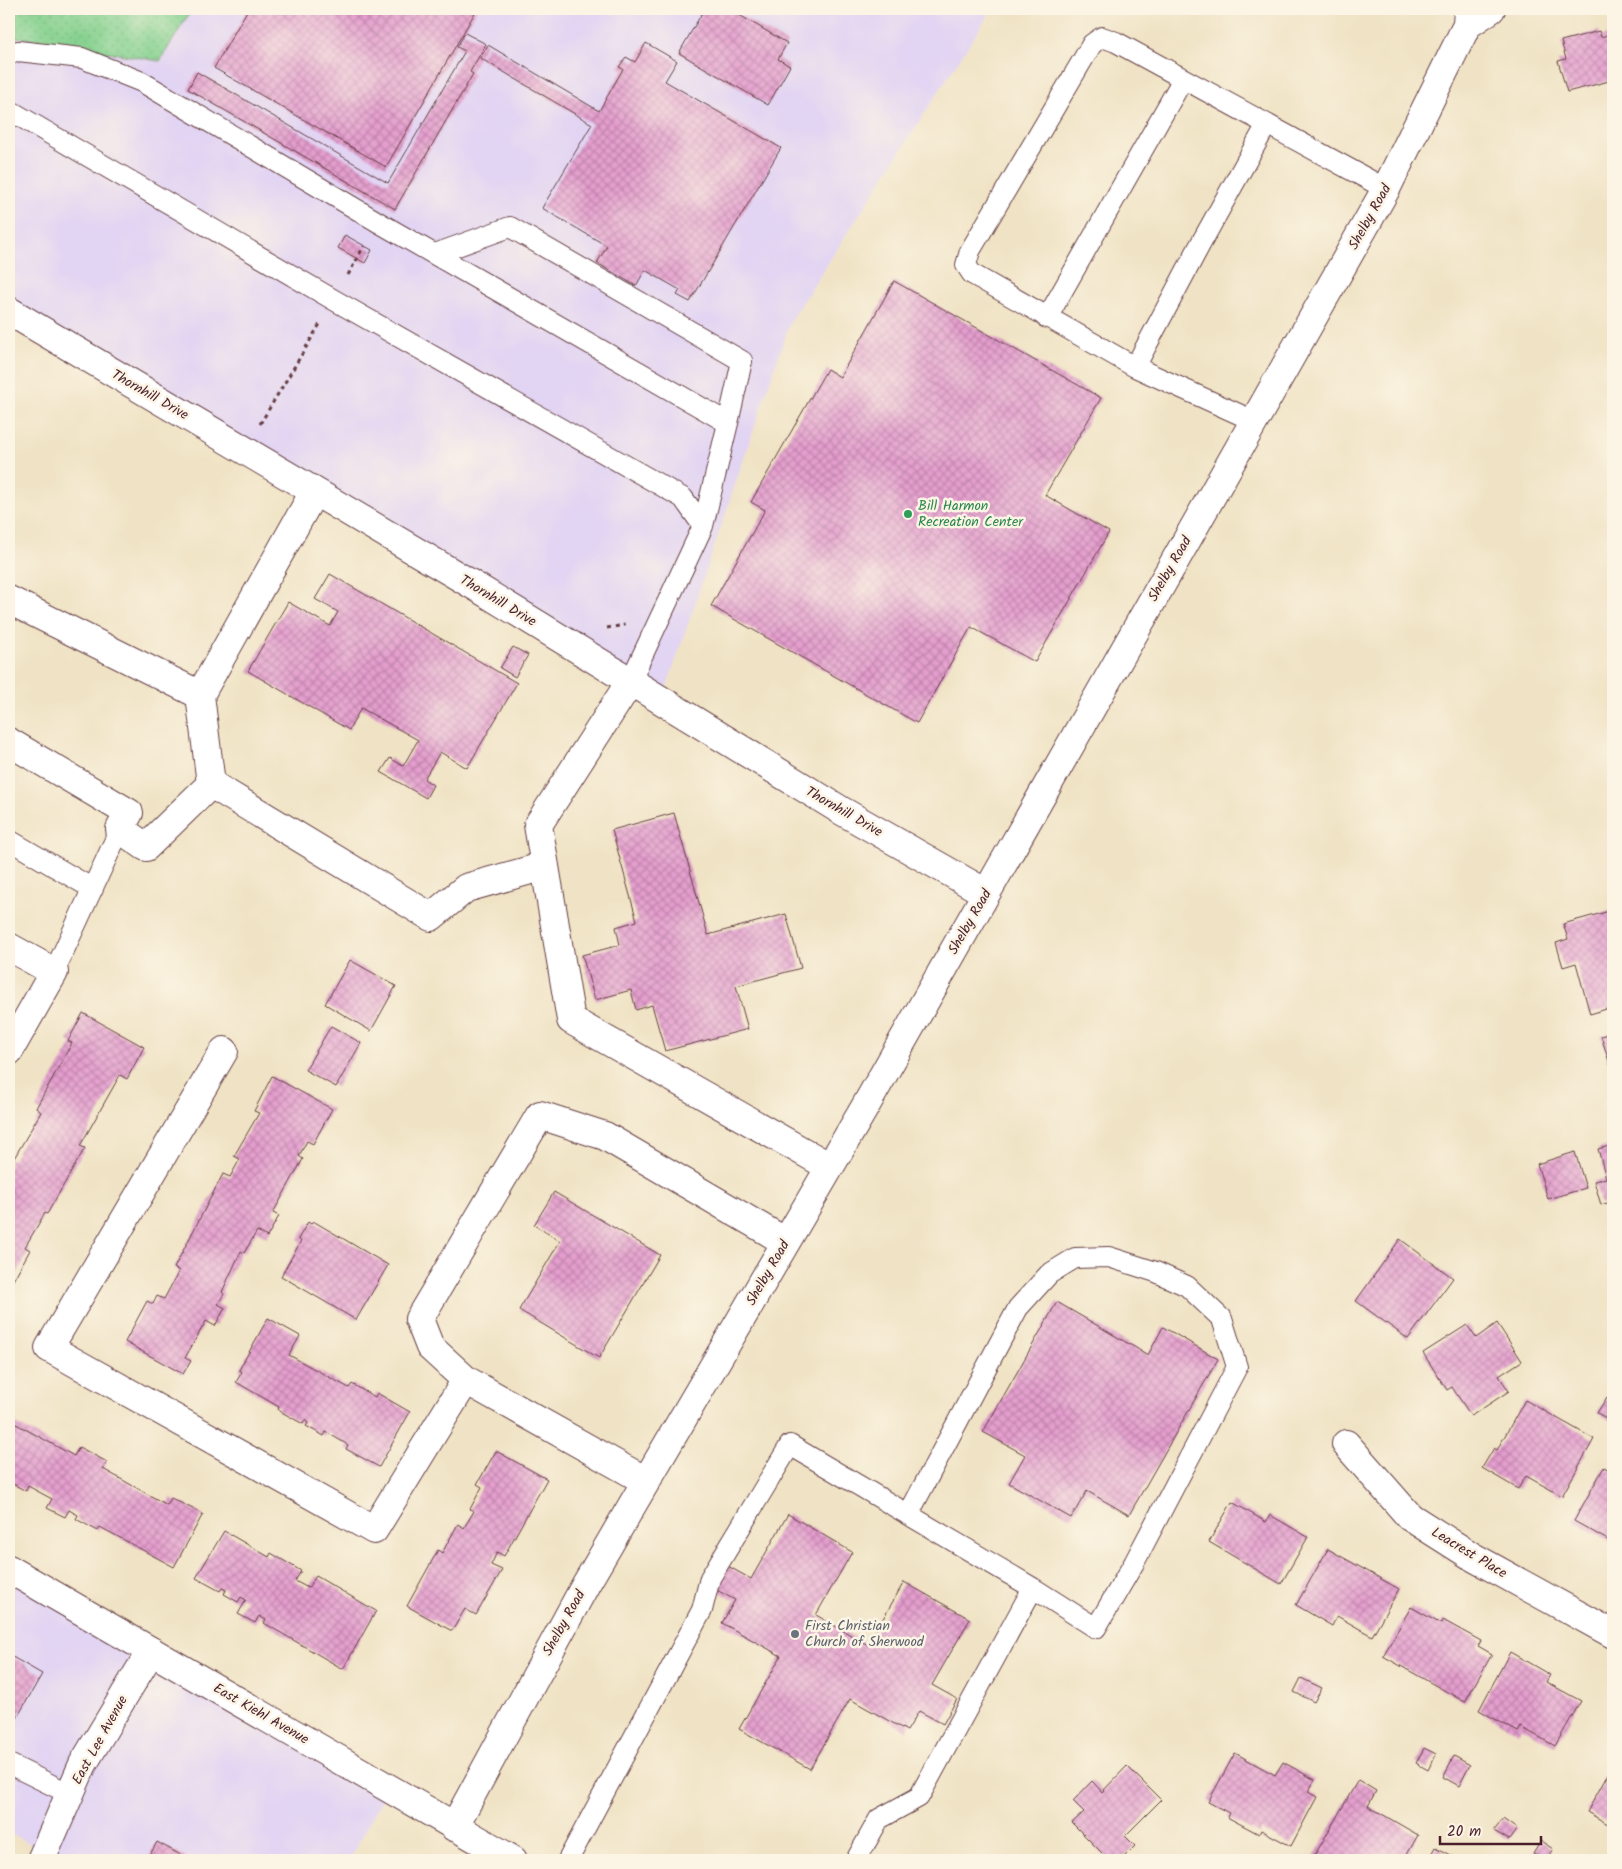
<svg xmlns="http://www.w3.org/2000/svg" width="1622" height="1869" viewBox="0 0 1622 1869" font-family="Kalam,sans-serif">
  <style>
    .built { fill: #e2d4f3 }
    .grass { fill: url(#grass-dots); stroke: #68785d }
    .building { fill: url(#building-cross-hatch) }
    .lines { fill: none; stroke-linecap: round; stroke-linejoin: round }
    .service-casing { stroke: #633c42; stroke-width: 22 }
    .minor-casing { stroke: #633c42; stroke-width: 30 }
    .primary-casing { stroke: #633c42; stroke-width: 30 }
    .path { stroke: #633c42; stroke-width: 3; stroke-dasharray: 4 4; stroke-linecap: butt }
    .service { stroke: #fff; stroke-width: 20 }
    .minor { stroke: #fff; stroke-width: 28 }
    .primary { stroke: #fff; stroke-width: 28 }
    .leisure-dot { fill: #2e9e5b; stroke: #fcf5e5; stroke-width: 2 }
    .worship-dot { fill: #6b7280; stroke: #fcf5e5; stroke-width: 2 }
    .labels { text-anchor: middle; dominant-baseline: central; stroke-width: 5; stroke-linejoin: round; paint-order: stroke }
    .street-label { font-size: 14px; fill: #4a1f2b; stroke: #fcf5e5 }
    .leisure-label { font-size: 14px; fill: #27864d; stroke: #fcf5e5; text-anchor: start }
    .worship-label { font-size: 14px; fill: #5b616d; stroke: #fcf5e5; text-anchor: start }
  </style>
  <defs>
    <pattern id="grass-dots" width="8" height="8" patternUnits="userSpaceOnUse" patternTransform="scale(1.25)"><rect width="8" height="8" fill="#85d18f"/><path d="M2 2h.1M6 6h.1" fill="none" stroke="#74b37c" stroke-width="1.8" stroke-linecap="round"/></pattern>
    <pattern id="building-cross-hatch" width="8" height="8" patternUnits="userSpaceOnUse" patternTransform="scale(1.25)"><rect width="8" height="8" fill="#e59fcf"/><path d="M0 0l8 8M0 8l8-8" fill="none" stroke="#bc81a8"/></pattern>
  </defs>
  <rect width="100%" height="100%" fill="#fcf5e5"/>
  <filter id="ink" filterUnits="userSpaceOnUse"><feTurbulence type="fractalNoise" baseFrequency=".02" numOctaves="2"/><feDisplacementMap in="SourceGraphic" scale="10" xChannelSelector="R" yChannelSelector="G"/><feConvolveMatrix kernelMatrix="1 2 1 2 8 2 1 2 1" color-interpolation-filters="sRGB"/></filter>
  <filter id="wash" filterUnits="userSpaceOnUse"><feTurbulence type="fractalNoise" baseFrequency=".0096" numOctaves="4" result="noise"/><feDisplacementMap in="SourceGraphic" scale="20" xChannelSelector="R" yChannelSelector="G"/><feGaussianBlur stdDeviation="1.12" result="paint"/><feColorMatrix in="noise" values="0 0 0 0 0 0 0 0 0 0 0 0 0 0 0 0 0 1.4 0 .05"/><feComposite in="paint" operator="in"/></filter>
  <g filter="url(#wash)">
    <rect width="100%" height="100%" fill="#f0e3c5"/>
    <path class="built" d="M9,9H992L790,322L662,701L9,309Z
      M9,1569L388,1788L349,1860H41L45,1851L9,1833Z"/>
    <path class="grass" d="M9,9H192L160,61L9,36Z"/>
    <g id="blocks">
      <path class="building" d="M248,9H477L386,167L214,68Z
        M694,9H729L787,43L778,59L790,66L768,105L679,53L702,13Z
        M1599,31L1601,37L1613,33V80L1567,92L1558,61L1566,59L1561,41Z
        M465,33L486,44L470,72L473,74L395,209L188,89L197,72L388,183L465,51L457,47Z
        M646,43L677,61L665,81L781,148L690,302L677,295L680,290L645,270L636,286L597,263L607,246L542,208L592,124L480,58L488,45L599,111L623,69L619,67L626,57L635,62Z
        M345,235L372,250L365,263L338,248Z
        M894,281L1101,398L1045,495L1109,532L1035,662L971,627L917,723L711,606L765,510L751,502L827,369L840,377Z
        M330,574L517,683L467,768L440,752L424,779L433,785L426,798L381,772L390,758L403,766L418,740L361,708L349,730L248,671L288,602L330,626L338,612L315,599Z
        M513,647L528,655L515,677L500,668Z
        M674,813L708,935L786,914L801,968L736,986L748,1029L665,1051L652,1005L636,1010L631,990L595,1000L582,955L620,945L616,927L637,921L612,830Z
        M1613,910V1007L1590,1014L1576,963L1563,967L1556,943L1568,939L1563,924Z
        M350,960L396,986L371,1031L325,1004Z
        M83,1013L144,1047L127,1079L120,1075L80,1146L85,1148L47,1214L45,1213L25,1247L30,1250L11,1284L9,1283V1162L10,1159L13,1160L41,1112L36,1108L72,1043L68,1041Z
        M331,1026L361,1043L336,1087L305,1070Z
        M1613,1032V1074L1601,1036Z
        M272,1076L332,1109L313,1144L307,1141L299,1156L303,1159L273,1213L279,1216L267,1237L257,1231L244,1253L241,1251L222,1292L224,1294L218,1304L225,1308L215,1326L206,1321L185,1358L191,1361L183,1374L125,1342L147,1301L153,1304L157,1296L164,1299L179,1271L174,1268L223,1174L230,1177L240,1159L234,1156L259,1113L254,1111Z
        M1613,1145V1201L1601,1205L1594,1181L1606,1178L1598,1149Z
        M1575,1152L1586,1188L1548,1199L1537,1164Z
        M554,1192L660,1255L599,1358L519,1310L560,1241L534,1225Z
        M313,1221L388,1265L356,1320L281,1276L301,1241L298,1239L308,1222L311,1224Z
        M1400,1239L1453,1278L1408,1339L1356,1301Z
        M1057,1302L1148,1355L1163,1327L1218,1359L1129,1515L1087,1491L1071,1518L1009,1483L1025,1455L983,1432Z
        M268,1318L300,1336L289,1355L349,1388L352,1384L375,1397L377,1393L410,1412L379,1467L346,1449L348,1445L326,1432L324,1436L306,1426L308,1423L305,1420L303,1424L278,1410L279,1407L236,1382L242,1372L239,1370Z
        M1497,1323L1522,1361L1499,1376L1509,1391L1471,1416L1452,1387L1447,1390L1423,1353L1467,1325L1476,1338Z
        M1607,1397L1613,1401V1422L1597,1413Z
        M1525,1400L1594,1439L1562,1496L1526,1476L1518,1489L1482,1468L1494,1448L1497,1450Z
        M9,1420L74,1456L79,1447L107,1462L103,1469L167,1505L171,1498L203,1514L174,1567L100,1527L98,1531L76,1519L78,1515L69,1510L65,1517L47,1508L52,1499L28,1486L26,1491L9,1482Z
        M496,1451L547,1479L504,1556L497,1552L491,1565L502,1570L476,1615L465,1609L452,1631L407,1606L438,1550L442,1553L458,1524L464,1528L474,1511L470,1509L482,1487L477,1484Z
        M1604,1467L1613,1472V1543L1574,1521Z
        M1232,1502L1266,1522L1270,1515L1308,1537L1281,1584L1209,1542Z
        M788,1514L852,1552L816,1615L868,1645L904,1582L970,1619L932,1685L957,1699L943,1724L919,1711L907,1731L850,1699L810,1769L739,1729L781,1656L722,1623L735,1600L713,1588L726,1565L751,1579Z
        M224,1531L269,1557L271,1553L301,1571L295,1581L308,1588L316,1576L376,1611L343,1669L264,1623L266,1620L259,1616L255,1623L238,1614L246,1600L241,1597L238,1602L224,1594L226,1590L222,1588L220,1591L196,1578Z
        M1328,1549L1399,1589L1372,1636L1337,1616L1332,1626L1296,1605Z
        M1411,1607L1441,1624L1443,1620L1481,1641L1478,1646L1492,1654L1465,1702L1383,1656Z
        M1510,1652L1550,1675L1546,1682L1581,1701L1555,1746L1521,1727L1518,1732L1479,1710Z
        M9,1655L42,1674L9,1732Z
        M1301,1678L1322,1688L1314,1702L1294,1692Z
        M1424,1748L1436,1754L1428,1770L1416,1763Z
        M1235,1753L1275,1775L1283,1762L1315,1780L1308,1792L1317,1797L1291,1846L1261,1830L1259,1834L1227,1817L1229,1813L1208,1802Z
        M1454,1756L1470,1765L1459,1786L1443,1777Z
        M1613,1765V1827L1587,1812Z
        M1127,1766L1161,1800L1125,1836L1135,1846L1121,1860H1109L1072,1823L1084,1812L1073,1801L1092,1781L1102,1792Z
        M1358,1780L1376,1791L1368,1806L1418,1835L1404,1860H1312Z
        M1503,1819L1517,1829L1509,1840L1494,1831Z
        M1541,1841L1553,1849L1546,1860L1533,1854Z
        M157,1842L190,1860H147Z
        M1436,1847L1460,1860H1429Z"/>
    </g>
  </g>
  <g filter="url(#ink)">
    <use href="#blocks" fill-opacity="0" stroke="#633c42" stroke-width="1"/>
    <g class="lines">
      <defs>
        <path id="service" d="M9,54L18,51L82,58L142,82L378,222L728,423L703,526
          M9,110L334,300L683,498L703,526L630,682
          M435,254L510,227L742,361L728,423
          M1047,318L1183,79
          M1135,367L1201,243L1267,124
          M1254,421L1135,367L972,274L966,265L970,251L1092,44L1102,37L1116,42L1386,189
          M9,840L93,889
          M54,972L120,829
          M908,1515L1018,1308L1049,1274L1075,1258L1109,1257L1156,1272L1187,1286L1222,1319L1237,1367L1134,1563L1096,1628L1033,1588
          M9,1764L70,1794
          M568,1860L702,1610L710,1578L790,1445L1033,1588L919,1797L879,1819L856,1860"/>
        <path id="minor" d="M1467,25L1491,9
          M9,311L478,588L842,811L986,893
          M9,600L200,695
          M630,682L538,825L571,1020L830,1167
          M9,742L129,813L120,829L146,847L211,784L431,917L466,888L545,866
          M211,784L200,695L314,492
          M9,947L54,972L9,1051
          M224,1051L49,1348L374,1530L466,1380
          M1346,1444L1410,1517L1473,1557L1613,1634
          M646,1481L466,1380L430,1347L419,1319L540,1115L605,1136L786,1242
          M454,1827L586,1584L865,1107L1386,189L1467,25L1468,9
          M41,1860L83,1764L151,1651"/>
        <path id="primary" d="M9,1569L513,1860"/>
      </defs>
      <use href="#service" class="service-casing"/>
      <use href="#minor" class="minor-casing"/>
      <use href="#primary" class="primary-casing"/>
      <path class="path" d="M348,275L364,246
        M260,424L320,324
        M607,628L625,625"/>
      <use href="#service" class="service"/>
      <use href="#minor" class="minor"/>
      <use href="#primary" class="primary"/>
    </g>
  </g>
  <circle class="leisure-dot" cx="908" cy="514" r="5"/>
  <circle class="worship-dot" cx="795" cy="1634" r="5"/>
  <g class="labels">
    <g class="street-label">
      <text transform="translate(1370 217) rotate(-61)">Shelby Road</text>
      <text transform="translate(150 395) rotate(30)">Thornhill Drive</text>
      <text transform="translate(1170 569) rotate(-60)">Shelby Road</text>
      <text transform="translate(498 601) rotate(31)">Thornhill Drive</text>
      <text transform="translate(844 812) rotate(30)">Thornhill Drive</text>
      <text transform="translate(970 922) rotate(-60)">Shelby Road</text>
      <text transform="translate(768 1273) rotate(-60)">Shelby Road</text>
      <text transform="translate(1469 1553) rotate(31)">Leacrest Place</text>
      <text transform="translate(564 1623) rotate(-61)">Shelby Road</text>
      <text transform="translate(261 1714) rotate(30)">East Kiehl Avenue</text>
      <text transform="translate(100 1740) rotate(-61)">East Lee Avenue</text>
    </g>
    <g class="leisure-label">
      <text x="918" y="506">Bill Harmon<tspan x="918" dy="16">Recreation Center</tspan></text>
    </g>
    <g class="worship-label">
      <text x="805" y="1626">First Christian<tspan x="805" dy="16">Church of Sherwood</tspan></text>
    </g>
  </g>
  <rect width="1622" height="1869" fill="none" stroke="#fcf5e5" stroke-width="30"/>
  <path d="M1440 1836v8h101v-8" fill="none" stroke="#4a1f2b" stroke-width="2.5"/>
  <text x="1447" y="1836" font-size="15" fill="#4a1f2b" stroke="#fcf5e5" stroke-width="4" paint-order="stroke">20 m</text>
</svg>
